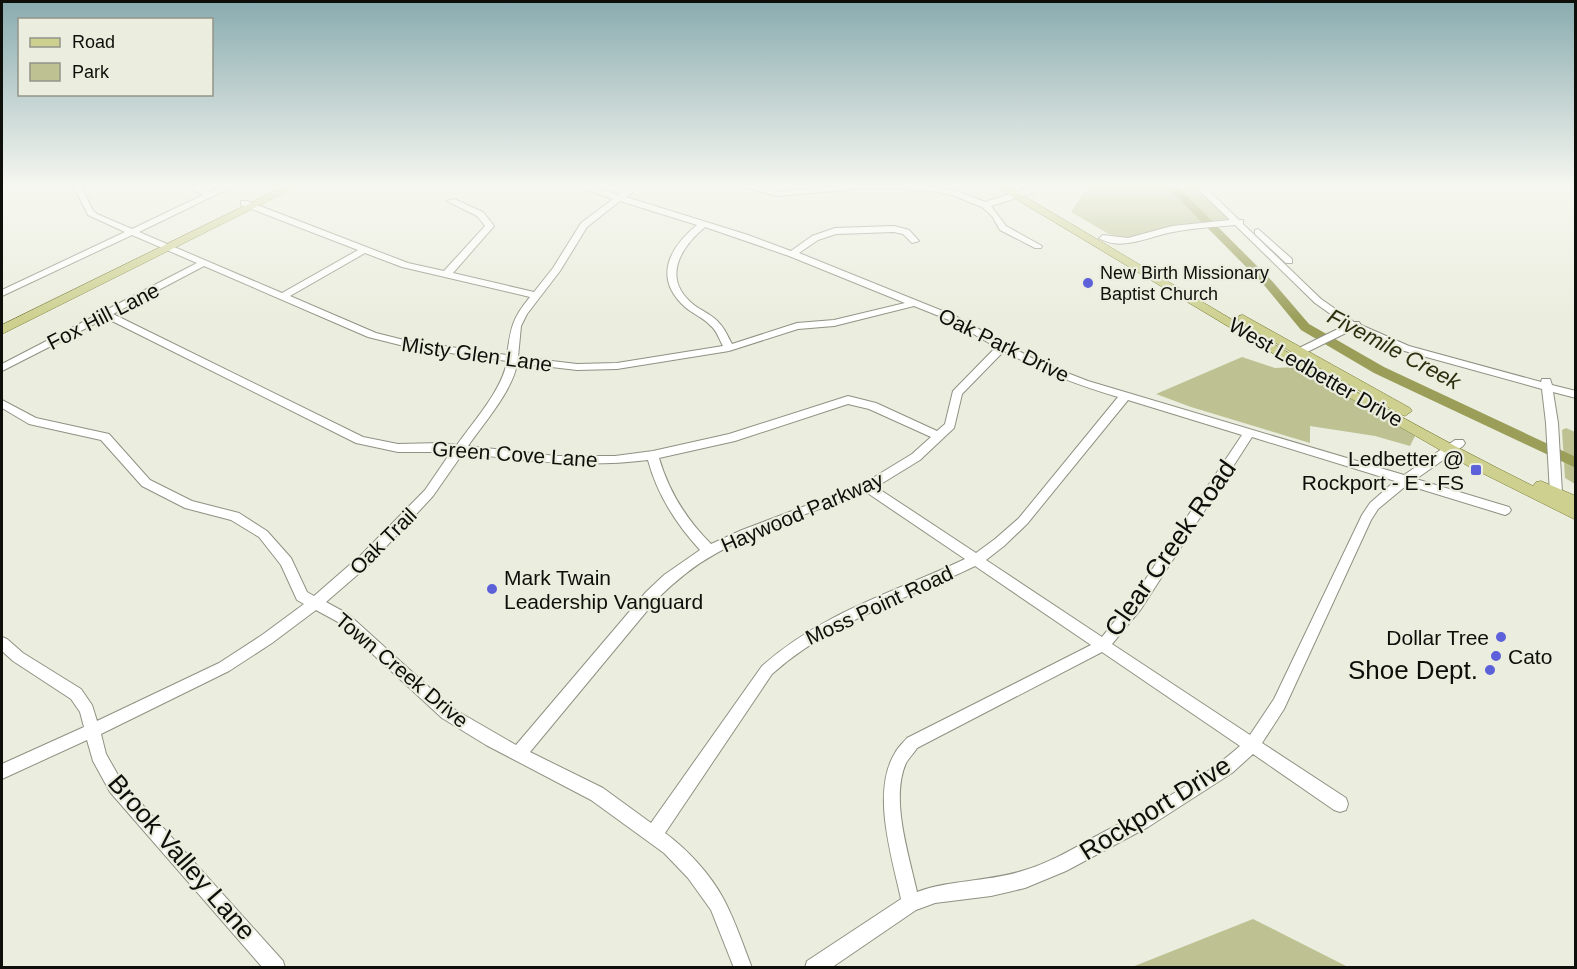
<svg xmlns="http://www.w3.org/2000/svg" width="1577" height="969" viewBox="0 0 1577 969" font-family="Helvetica,sans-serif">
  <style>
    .green { fill: #bec293 }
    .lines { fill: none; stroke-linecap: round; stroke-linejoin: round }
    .river { fill: #9a9e59; fill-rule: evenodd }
    .minor-casing { stroke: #909183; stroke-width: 2 }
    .major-casing { stroke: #75782f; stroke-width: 1 }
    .minor { fill: #fff; fill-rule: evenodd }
    .major { fill: #cdd08e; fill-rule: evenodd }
    .poi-dot { fill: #5c61d9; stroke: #ebedde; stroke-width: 2 }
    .labels { text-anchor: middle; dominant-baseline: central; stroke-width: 4.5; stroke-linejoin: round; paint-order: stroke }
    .far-poi-label { font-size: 18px; fill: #0e0f0a; stroke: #ebedde; text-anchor: start }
    .street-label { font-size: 21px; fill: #0e0f0a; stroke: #ebedde }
    .poi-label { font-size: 21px; fill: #0e0f0a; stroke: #ebedde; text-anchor: end }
    .water-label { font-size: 22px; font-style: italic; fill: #2c2e0e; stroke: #ebedde }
    .near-street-label { font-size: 26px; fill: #0e0f0a; stroke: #ebedde }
    .near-poi-label { font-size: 26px; fill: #0e0f0a; stroke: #ebedde; text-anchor: end }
  </style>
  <rect width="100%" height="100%" fill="#ebedde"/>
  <path class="green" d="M1089,185H1195L1229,219L1174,225L1128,238L1109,234L1071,212Z
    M1242,357L1275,368L1295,367L1415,436L1410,446L1375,436L1310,426V443L1191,407L1156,394Z
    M1566,428L1575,432V484L1565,478L1562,430Z
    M1253,919L1348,967H1132Z"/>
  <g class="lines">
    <path class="river" d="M1165,185H1176L1272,281L1309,324L1384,367L1576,457V468L1374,373L1301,330L1264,285Z"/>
    <defs>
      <path id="minor" d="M73,185H81L92,209L97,214L132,229L203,195L184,185H195L210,192L225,185H236L139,232L282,293L358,250L241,205V201H247L408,263L444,271L485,226L477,216L447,201L454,199L483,212L494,226L453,273L534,292L553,268L581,223L613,199L573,185H586L618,195L634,185H644L626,197L748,235L791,251L812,236L835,228L894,226L909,230L919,241L912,243L903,234L894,232L836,234L818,240L799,253L955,316L1039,362L1088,381L1404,475L1455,440H1463L1465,443L1463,446L1416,479L1509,507L1511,510L1509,513L1505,515L1407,485L1378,509L1371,520L1284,709L1262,743L1346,798L1348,804L1346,810L1340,812L1334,810L1253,754L1232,773L1148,827L1066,871L1025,888L991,896L935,903L916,910L831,968H805L807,961L901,899C892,857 871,792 895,753C898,747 903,743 907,738L1091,645L975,566C903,601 833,620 772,674L665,833C687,849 710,874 723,898C735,920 743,945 752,968H734L711,910L688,878L664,853L591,800L486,745L442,718L338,622L316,610L272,643L229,671L101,734L106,754L122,782L283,961L285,968H263L110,792L93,761L87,740L2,779V764L84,727L80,712L71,699L13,661L2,651V637L7,639L23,653L81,689L92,705L97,721L219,663L262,635L304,604L297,600L281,565L259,537L231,520L185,508L142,486L101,440L29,424L2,408V400L36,418L109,434L150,480L192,501L239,513L267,531L291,558L307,592L314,596L361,555L425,490L451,452H398L356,443L106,318L2,371V364L197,263L132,235L2,296V290L125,232L88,215ZM620,201L697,225C669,248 653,278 685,307C693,314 704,318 711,326C717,331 719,339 723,346L617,363L577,364L518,357L521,326L527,314L560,271L587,227ZM705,227L789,256L905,303L834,320L797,323L732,344C728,337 725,329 720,324C713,315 702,311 694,305C661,279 680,248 705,227ZM365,253L402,267L530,297C512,319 511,327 507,355L408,341L376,333L290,296ZM204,266L368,337L408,347L507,361C503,389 473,422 457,445L441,443L398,444L363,437L113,314ZM914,306L949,320L996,347L953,391L945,424L937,431L876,403L848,396L729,434L653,451L615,456H556L468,446C483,424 514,389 517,363L577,370L617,369L729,351L798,329L834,326ZM1004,351C1040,371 1078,385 1118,397L1019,518L995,539L976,553L876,487L920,460L954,428L962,394ZM1128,400L1242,435L1131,601L1102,637L986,560L1004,546L1027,524ZM848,404L869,409L931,437L912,454L863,484L742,530L711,544C686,519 669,492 659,458L735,441ZM1252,437L1395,481L1370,503L1362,515L1274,699L1250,735L1112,644L1141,609ZM463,453C527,461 584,468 648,460C657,494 676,524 700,550L664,575L646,592L516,745L452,708L348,614L326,602L371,563L433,496ZM866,492L965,559C893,593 823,612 762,666L651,823L603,788L530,752L656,600C673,583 693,566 715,554C762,527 816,511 866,492ZM1102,652L1240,746C1199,782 1148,809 1100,834C1076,847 1052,862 1025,870C990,882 952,879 917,892C909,855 890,799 906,763C909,758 914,753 917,748Z
        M735,185H750L777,192L850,185L925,186L957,191L985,202L1026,189L1031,185H1040L1032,193L991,206L1006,226L1042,246L1041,248H1035L1000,230L992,216L982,207L952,195L925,190L867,188L777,196Z
        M1194,185H1203L1239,220H1243V224L1321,299L1354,322H1359L1361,325L1409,346L1541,382L1542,379H1550L1552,385L1576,391V398L1553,392L1558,423L1562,493L1560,496H1552L1550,493L1546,423L1542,389L1401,350L1354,329L1305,353L1298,362H1290L1289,360L1297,349L1346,325L1315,303L1235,225C1214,227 1193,228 1173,232C1150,236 1120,252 1099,238L1103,235L1128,238L1172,226L1230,220Z
        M1258,229L1292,259V263H1286L1255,234V230Z"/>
      <path id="major" d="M287,185H300L2,334V325Z
        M993,185H1005C1180,287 1352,396 1533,486L1536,482L1541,481L1576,496V520L1468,466L1289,363Z
        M1243,315L1410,408L1412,411L1405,416L1400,414L1239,322V316Z"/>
    </defs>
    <use href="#minor" class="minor-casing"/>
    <use href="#major" class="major-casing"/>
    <use href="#minor" class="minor"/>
    <use href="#major" class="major"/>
  </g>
  <linearGradient id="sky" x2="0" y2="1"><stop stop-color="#89abaf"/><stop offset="0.58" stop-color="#f6f7f0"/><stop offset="1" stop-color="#f6f7f0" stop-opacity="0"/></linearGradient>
  <rect width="1577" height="321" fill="url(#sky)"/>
  <g class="poi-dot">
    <circle cx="1088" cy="283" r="6"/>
    <rect x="1470" y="464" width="12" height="12" rx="3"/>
    <circle cx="492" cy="589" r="6"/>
    <circle cx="1501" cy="637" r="6"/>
    <circle cx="1496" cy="656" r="6"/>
    <circle cx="1490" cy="670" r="6"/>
  </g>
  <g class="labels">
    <g class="far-poi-label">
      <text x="1100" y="273">New Birth Missionary<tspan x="1100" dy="21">Baptist Church</tspan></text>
    </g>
    <g class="street-label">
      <text transform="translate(103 316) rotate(-27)">Fox Hill Lane</text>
      <text transform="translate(1004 345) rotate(26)">Oak Park Drive</text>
      <text transform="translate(477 354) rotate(8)">Misty Glen Lane</text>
      <text transform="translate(1316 372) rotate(30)">West Ledbetter Drive</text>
      <text transform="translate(515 454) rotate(4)">Green Cove Lane</text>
      <text transform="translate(802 512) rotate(-23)">Haywood Parkway</text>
      <text transform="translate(383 541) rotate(-45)">Oak Trail</text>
      <text transform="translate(879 605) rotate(-25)">Moss Point Road</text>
      <text transform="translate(402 670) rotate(40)">Town Creek Drive</text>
    </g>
    <g class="poi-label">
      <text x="1464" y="458">Ledbetter @<tspan x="1464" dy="24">Rockport - E - FS</tspan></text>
      <text x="504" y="577" text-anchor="start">Mark Twain<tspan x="504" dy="24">Leadership Vanguard</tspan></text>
      <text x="1489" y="637">Dollar Tree</text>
      <text x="1508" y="656" text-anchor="start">Cato</text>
    </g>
    <g class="water-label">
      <text transform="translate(1394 349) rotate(28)">Fivemile Creek</text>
    </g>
    <g class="near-street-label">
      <text transform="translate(1170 548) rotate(-55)">Clear Creek Road</text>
      <text transform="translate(1155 808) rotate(-32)">Rockport Drive</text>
      <text transform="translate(182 857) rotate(49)">Brook Valley Lane</text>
    </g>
    <g class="near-poi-label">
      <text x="1478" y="670">Shoe Dept.</text>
    </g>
  </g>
  <rect width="1577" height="969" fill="none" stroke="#0e0f0a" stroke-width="6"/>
  <rect x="18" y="18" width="195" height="78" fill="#ebedde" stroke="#939489" stroke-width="1.5"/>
  <rect x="30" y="38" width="30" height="9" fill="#cdd08e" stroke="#939489" stroke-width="1.5"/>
  <text x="72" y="48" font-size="18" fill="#0e0f0a">Road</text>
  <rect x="30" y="63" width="30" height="18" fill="#bec293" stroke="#939489" stroke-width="1.5"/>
  <text x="72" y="78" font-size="18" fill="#0e0f0a">Park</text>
</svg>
